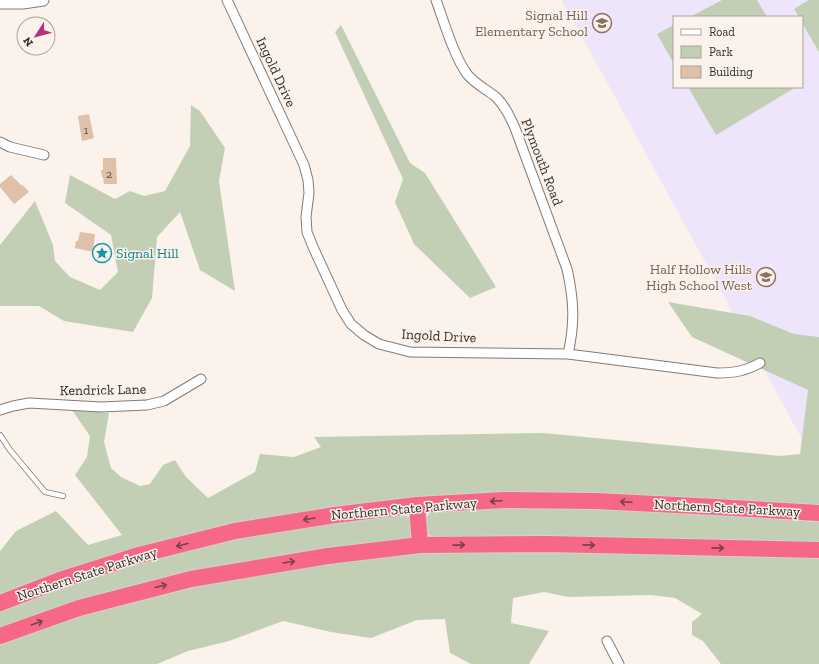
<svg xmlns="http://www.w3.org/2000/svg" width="819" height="664" viewBox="0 0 819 664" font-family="'Zilla Slab',serif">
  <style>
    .education { fill: #eee5fa; fill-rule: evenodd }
    .green { fill: #c3cfb4 }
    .building { fill: #dfc0a9 }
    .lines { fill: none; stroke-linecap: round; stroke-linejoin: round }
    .service-casing { stroke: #837b76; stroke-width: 6 }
    .minor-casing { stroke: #837b76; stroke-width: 11 }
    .tertiary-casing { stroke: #837b76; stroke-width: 13 }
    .motorway-casing { stroke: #d2d1d0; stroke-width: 18 }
    .service { stroke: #fff; stroke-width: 4.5 }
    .minor { stroke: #fff; stroke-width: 9 }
    .tertiary { stroke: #fff; stroke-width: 11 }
    .motorway { stroke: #f66886; stroke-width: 16 }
    .oneway { stroke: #76424b }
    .labels { text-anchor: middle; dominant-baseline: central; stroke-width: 3; stroke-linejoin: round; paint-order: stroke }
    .number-label { font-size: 12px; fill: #5c524a }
    .education-label { font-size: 14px; fill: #785e54; stroke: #faf2eb; text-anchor: end }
    .street-label { font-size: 14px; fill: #312d2b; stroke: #faf2eb }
    .culture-label { font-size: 14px; fill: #0d838f; stroke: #faf2eb; text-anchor: start }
  </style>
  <rect width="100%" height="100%" fill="#faf2eb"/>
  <path class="education" d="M561,0H819V470L587,46ZM674,17H802V87H674Z"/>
  <path class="green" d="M722,0H757L767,17H690Z
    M809,0H819V52L802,23V17H799L794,9Z
    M341,25L410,163L425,173L496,287L470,298L414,244L395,202L403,179L335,32Z
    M674,25V64L657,34Z
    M688,87H796L716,135Z
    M191,105L200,111L225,148L219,181L235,291L200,270L180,212L157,237L152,298L133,332L64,321L39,306H0V245L35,201L53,245L55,261L70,277L100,290L118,272L111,235L65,203L70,175L115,199L130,191L144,196L165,191L190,146Z
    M668,302L750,316L794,334L819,337V506L708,499L326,509L0,596V551L16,531L56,511L88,545L122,535L75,475L87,457L90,436L72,410L109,413L104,442L111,468L121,477L140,486L150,484L163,465L175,460L186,477L208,498L255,472L260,454L294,457L321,447L314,437L543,433L781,456L800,454L808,390L692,337Z
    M582,503L686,513L819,522V546L434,537L426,534L424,519L430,513Z
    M407,516L411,518L413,536C404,543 394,537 383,545L309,553L0,630V608L108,570L204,544L362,518Z
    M525,550L819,557V664H721L703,641L692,635V622L702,614L675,598L651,595L568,597L544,592L513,598L511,623L549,631L529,664H471L450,653L445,619L417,620L371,638L331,632L283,621L229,641L188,651L157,664H0V641L145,596L255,571L390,553Z"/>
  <path class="building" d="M89,114L94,138L82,141L78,116Z
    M103,158H116L117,184H104L103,177H102L101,170H103Z
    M11,175L22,186L23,185L29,192L14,204L0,187V184Z
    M80,232L95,234L93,252L75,248L76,241H78Z"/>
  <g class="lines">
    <defs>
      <path id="service" d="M0,435L10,450L45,492L63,496"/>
      <path id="minor" d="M227,0L304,165L308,180L309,193L306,217L307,232L313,247L342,310L351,324L364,335L379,344L410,352L568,354L717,373C735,373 745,371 760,363
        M436,0C444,22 454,56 467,74C475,84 486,89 496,97C505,106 510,117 515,128L567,269C574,300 575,323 568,354
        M0,142L10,147L44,155
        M0,410L13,406L29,403L101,407L147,405L164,401L201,379
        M607,641L619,664"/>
      <path id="tertiary" d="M0,3H23L43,0"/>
      <path id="motorway" d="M417,505L420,545
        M0,603L60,580L139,555L235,531L335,515L417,505L504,500L596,501L716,507L819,513
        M0,636L79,608L191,579L328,556L420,545L547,544L819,550"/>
    </defs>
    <use href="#service" class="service-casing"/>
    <use href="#minor" class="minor-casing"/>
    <use href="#tertiary" class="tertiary-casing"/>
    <use href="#motorway" class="motorway-casing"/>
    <use href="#service" class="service"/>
    <use href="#minor" class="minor"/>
    <use href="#tertiary" class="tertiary"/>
    <use href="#motorway" class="motorway"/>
  </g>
  <defs><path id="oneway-shaft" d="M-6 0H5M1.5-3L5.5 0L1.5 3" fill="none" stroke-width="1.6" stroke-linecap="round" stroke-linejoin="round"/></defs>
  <g class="oneway">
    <use href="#oneway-shaft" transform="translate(496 501) rotate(177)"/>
    <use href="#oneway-shaft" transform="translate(626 502) rotate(-177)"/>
    <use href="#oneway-shaft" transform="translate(309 519) rotate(171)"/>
    <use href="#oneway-shaft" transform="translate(182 545) rotate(166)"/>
    <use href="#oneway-shaft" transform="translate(459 545) rotate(-1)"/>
    <use href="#oneway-shaft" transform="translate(589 545) rotate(1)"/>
    <use href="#oneway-shaft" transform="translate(718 548) rotate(1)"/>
    <use href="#oneway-shaft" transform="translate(289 562) rotate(-9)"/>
    <use href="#oneway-shaft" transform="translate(161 586) rotate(-14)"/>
    <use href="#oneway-shaft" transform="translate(37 623) rotate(-20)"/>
  </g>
  <defs>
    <symbol id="school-ring" viewBox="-11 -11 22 22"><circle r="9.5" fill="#faf2eb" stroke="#8d6e63" stroke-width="1.5"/><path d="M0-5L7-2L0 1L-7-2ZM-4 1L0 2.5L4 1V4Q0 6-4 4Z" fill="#8d6e63"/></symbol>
    <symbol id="sight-ring" viewBox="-11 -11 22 22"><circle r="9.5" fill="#faf2eb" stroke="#0f9aa8" stroke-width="1.5"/><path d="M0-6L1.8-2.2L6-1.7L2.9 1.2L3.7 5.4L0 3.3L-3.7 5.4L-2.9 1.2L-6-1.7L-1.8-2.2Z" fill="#0f9aa8"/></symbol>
  </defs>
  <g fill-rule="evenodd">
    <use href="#school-ring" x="591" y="12" width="22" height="22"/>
    <use href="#sight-ring" x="91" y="242" width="22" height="22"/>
    <use href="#school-ring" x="755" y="266" width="22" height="22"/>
  </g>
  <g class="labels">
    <g class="number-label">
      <text x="86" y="130">1</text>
      <text x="109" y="174">2</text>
    </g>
    <g class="education-label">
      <text x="588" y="15">Signal Hill<tspan x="588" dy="16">Elementary School</tspan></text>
      <text x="752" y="269">Half Hollow Hills<tspan x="752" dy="16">High School West</tspan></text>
    </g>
    <g class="street-label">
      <text transform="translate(276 72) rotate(65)">Ingold Drive</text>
      <text transform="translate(542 162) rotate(69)">Plymouth Road</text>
      <text transform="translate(439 336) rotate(3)">Ingold Drive</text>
      <text transform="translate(103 390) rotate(-1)">Kendrick Lane</text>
      <text transform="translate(727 508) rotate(3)">Northern State Parkway</text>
      <text transform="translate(404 509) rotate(-5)">Northern State Parkway</text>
      <text transform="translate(87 574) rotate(-18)">Northern State Parkway</text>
    </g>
    <g class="culture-label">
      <text x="116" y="253">Signal Hill</text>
    </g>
  </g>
  <rect x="673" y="16" width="130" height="72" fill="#faf2eb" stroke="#aaa39e"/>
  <rect x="681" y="29" width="20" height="6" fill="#ffffff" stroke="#aaa39e"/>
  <text x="709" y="36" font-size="12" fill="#312d2b">Road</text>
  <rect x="681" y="46" width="20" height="12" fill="#c3cfb4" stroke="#aaa39e"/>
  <text x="709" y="56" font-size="12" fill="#312d2b">Park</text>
  <rect x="681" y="66" width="20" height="12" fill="#dfc0a9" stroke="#aaa39e"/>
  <text x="709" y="76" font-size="12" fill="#312d2b">Building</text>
  <g transform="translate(36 36) rotate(234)"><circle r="19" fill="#faf2eb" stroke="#aaa39e"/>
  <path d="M0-3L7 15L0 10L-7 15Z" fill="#b3337f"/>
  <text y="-6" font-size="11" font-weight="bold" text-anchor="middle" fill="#312d2b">N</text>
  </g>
</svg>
